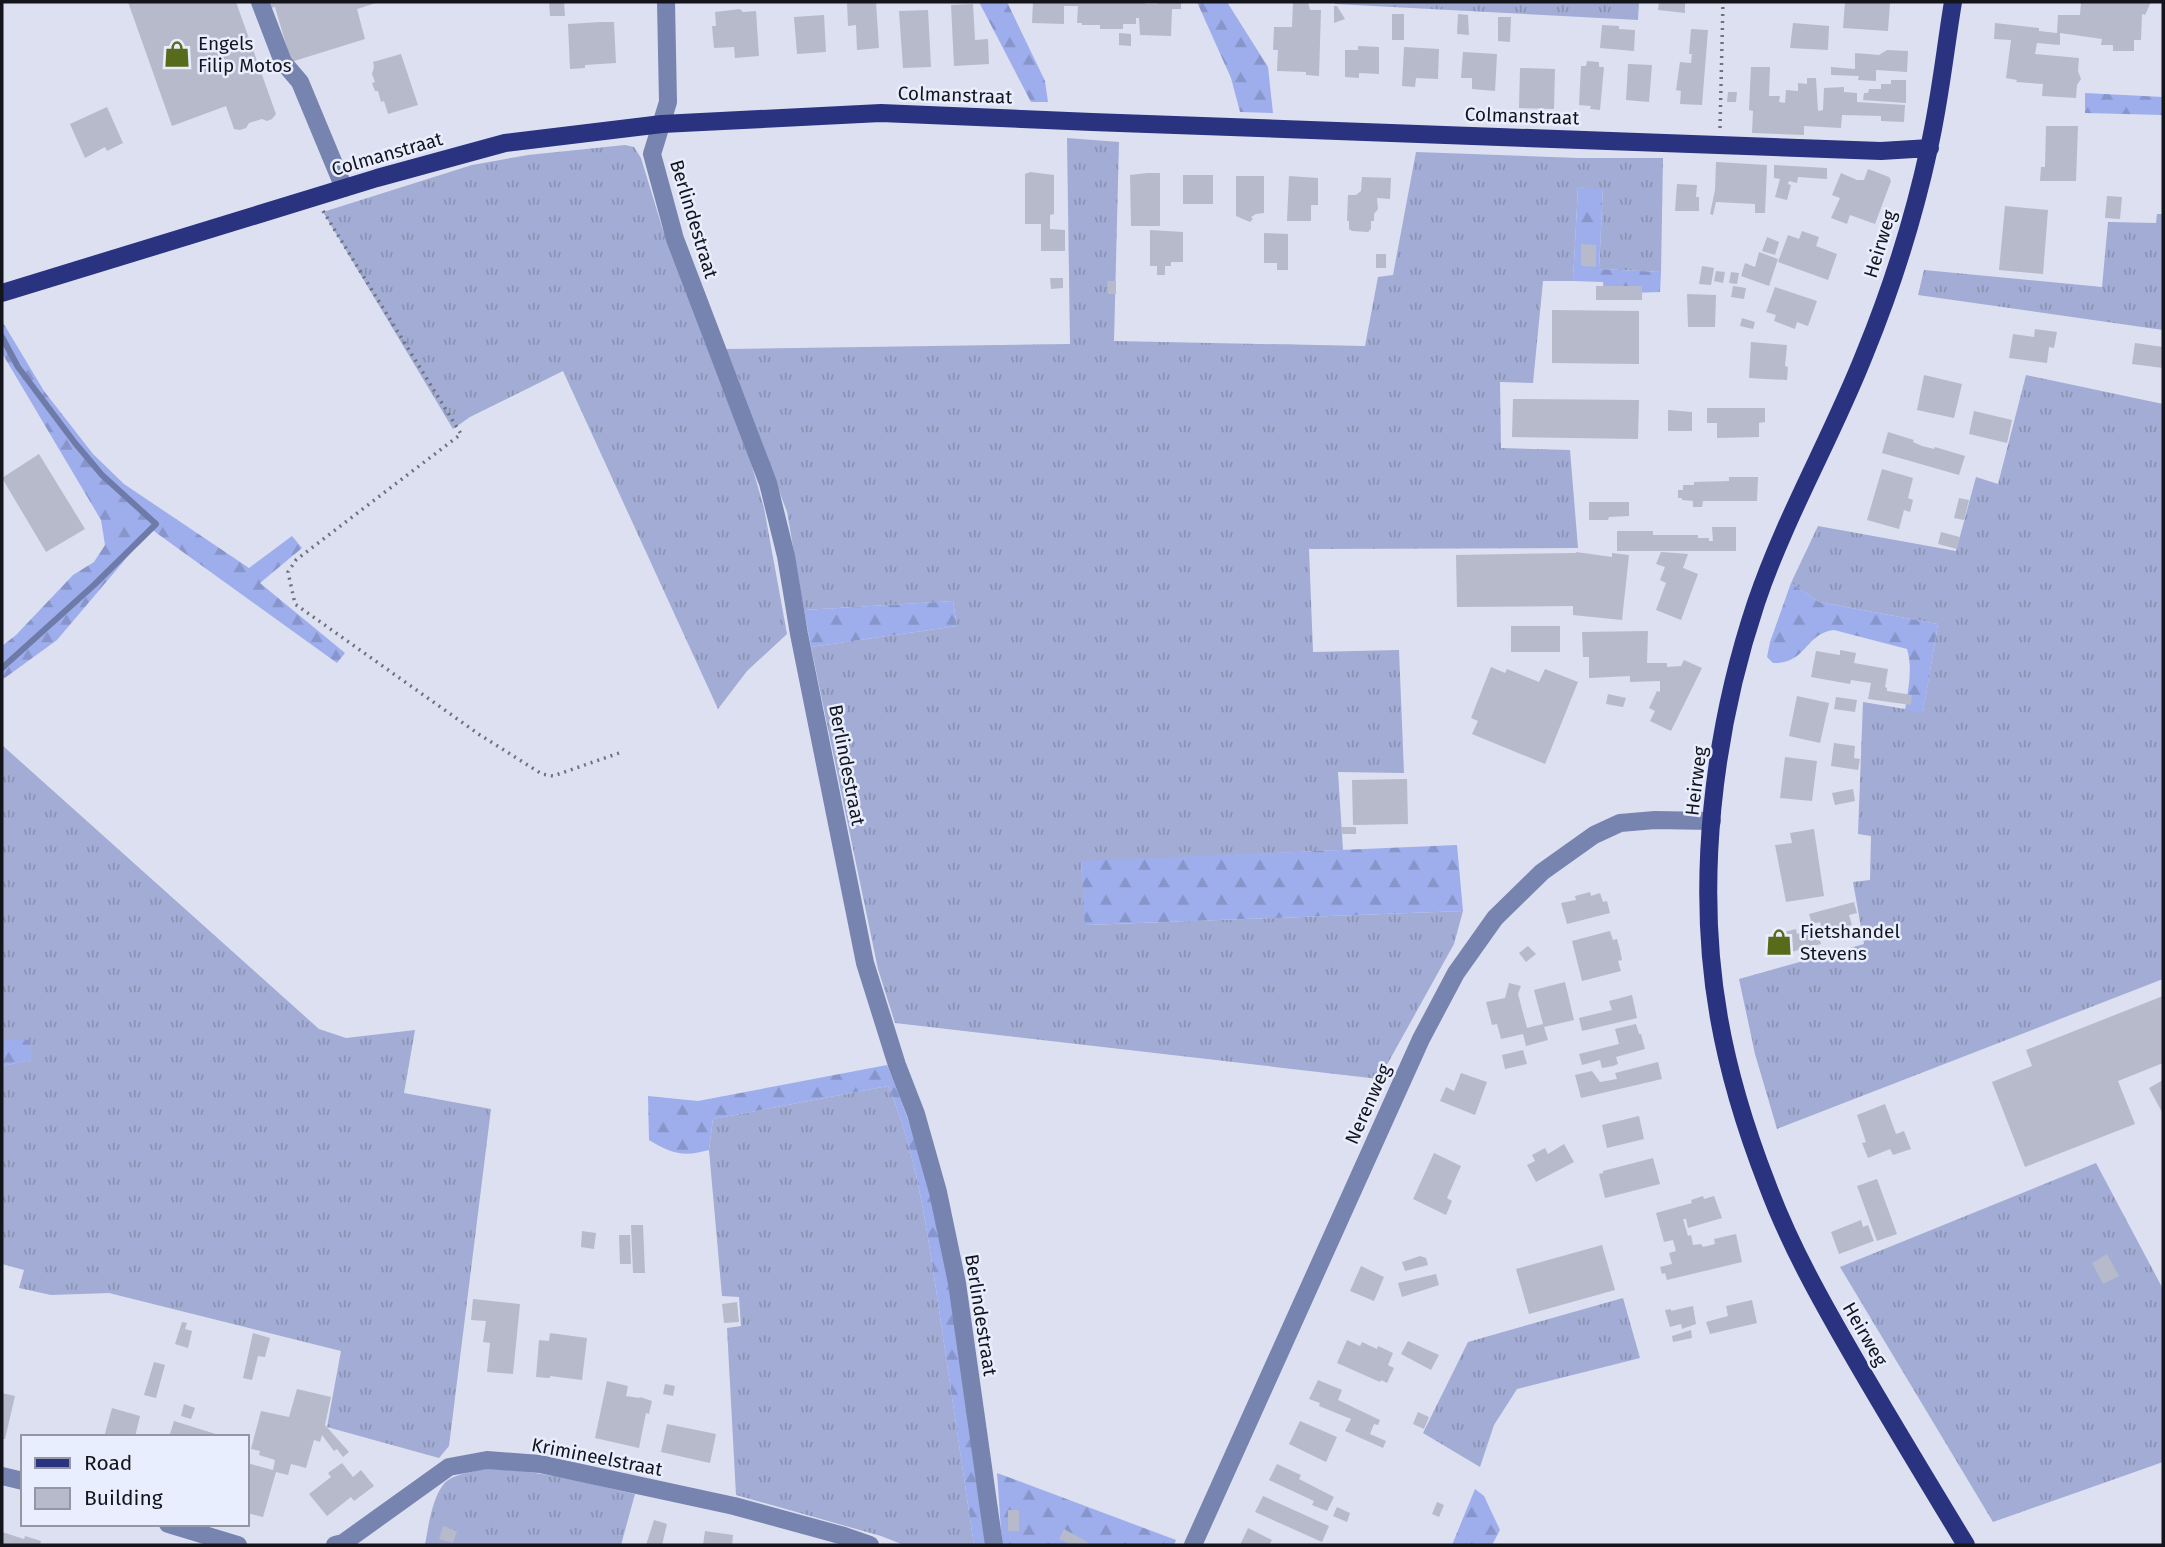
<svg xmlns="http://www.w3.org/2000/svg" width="2165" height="1547" viewBox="0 0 2165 1547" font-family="'Fira Sans',sans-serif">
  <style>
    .grass { fill: url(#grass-tufts) }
    .forest { fill: url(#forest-firs) }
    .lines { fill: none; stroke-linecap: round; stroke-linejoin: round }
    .stream { stroke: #6e7aa7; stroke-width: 6 }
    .building { fill: #b6bacb }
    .path { stroke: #6f727d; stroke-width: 3.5; stroke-dasharray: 2 5; stroke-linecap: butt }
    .minor { stroke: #7884b0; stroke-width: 18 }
    .major { stroke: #2a3380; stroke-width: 18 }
    .labels { text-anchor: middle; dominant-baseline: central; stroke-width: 5; stroke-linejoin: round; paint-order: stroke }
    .poi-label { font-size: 19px; fill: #13151b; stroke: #e9eeff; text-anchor: start }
    .street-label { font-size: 19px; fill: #13151b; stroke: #e9eeff }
  </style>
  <defs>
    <pattern id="grass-tufts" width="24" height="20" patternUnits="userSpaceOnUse" patternTransform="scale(1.75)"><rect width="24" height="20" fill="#a2acd4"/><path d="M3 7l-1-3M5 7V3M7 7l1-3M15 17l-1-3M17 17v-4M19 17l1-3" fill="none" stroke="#8b93b5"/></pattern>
    <pattern id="forest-firs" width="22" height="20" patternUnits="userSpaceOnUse" patternTransform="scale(1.75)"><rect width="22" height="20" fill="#9eaeec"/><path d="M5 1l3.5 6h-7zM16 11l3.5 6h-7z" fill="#8795ca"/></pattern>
  </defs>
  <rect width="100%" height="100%" fill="#dce0f1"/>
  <path class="grass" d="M1333,2H1639L1638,20L1335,4Z
    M1067,138L1119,142L1114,341L1365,346L1378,277L1393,275L1416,152L1579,158H1663L1661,272L1599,269L1603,190L1578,187L1573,281H1543L1533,383L1500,382L1501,448L1570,450L1578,548L1309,549L1313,652L1399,650L1404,773L1338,772L1343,850L1081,862L1086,925L1463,911L1454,944L1379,1079L895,1023L878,969L811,647L957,626L953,601L804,610L787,512L726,349L1070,344Z
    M625,145L634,147L641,158L662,227L751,463L764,508L787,634L747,671L718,709L563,371L470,417L453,429L323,212L472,165L528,155Z
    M2157,214H2163V330L1918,295L1924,270L2102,287L2108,222L2156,223Z
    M2026,375L2163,404V979L1777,1129L1755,1054L1739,979L1864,944L1853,882L1870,880L1871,836L1858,834L1863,702L1923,712L1938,624L1819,602L1791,583L1818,526L1956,551L1976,477L1998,484Z
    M2,745L319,1029L346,1038L415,1030L404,1093L491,1109L449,1446L439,1458L327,1427L341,1351L109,1293L51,1295L19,1288L24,1270L2,1264V1066L31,1060L30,1040H2Z
    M888,1086C916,1149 928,1235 938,1303C950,1384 962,1464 974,1545H904L881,1536L736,1495L727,1328L741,1326L739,1297L722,1296L709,1150L713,1119Z
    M2096,1163L2163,1289V1462L1993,1522L1840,1267Z
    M1623,1298L1640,1358L1517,1389L1494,1425L1480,1467L1423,1433L1468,1342Z
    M485,1469C536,1469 586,1483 635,1494L621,1545H425C428,1528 432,1499 443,1485C451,1474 472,1472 485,1469Z"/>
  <path class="forest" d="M979,2H1007L1045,81L1048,102H1031Z
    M1197,2H1227L1268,67L1273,113L1240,112L1231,78Z
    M2085,93L2163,97V115L2085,113Z
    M1578,187L1603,189L1599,269L1661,272L1660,292L1604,294L1603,282L1573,281Z
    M2,321L44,391L93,454L124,484L249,568L292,536L302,548L260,583L345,653L337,663L151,529L57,640L2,680V646L16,635L73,575L94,562L105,545L101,520L2,353Z
    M1791,583L1819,602L1938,624L1923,713L1905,710C1908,690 1913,669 1907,649L1834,630C1805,633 1807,664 1773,663L1767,657L1770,642Z
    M953,601L957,626L811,647L804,610Z
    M1457,845L1463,911L1085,925L1081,861Z
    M2,1040H30L32,1060L2,1066Z
    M887,1065C952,1216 963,1384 986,1545H974C962,1465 950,1384 938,1303C928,1235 916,1149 888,1086L713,1119L709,1150C683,1157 672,1154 649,1140L648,1096L698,1101Z
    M997,1473L1176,1540L1174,1545H1002Z
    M1475,1489L1484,1496L1500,1530L1492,1545H1452Z"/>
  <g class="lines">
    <path class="stream" d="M2,337L18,367L75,443L102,475L156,524L94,585L2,668"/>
  </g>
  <path class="building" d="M128,2H236L276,114L272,119L267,121L262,119L249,123L246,128L240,130L234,129L226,106L172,126Z
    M263,2H379L357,9L365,39L291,62L275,7L266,9Z
    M549,2H564L565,16H550Z
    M876,2L879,48L857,50L856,25L848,26L847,3Z
    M1033,2H1145V4H1158V2H1181V9H1172L1171,36L1140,35L1139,18H1136V24H1123V29H1100V25H1082V23H1077L1078,6H1064V24L1032,23Z
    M1293,2H1308L1310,10H1321L1319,76L1306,75V72L1277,71L1278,50H1273L1274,27H1292Z
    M1659,2H1685V13L1658,10Z
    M1845,2L1890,3L1888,31L1843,28Z
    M2081,2H2151L2145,15L2142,14L2141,40H2134V51H2113V45H2101L2102,39L2060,33V45L2037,43L2035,54L2079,58L2078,71L2081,79L2077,85L2076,98L2042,96L2043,84L2016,82L2017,80L2006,78L2011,40L1994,39L1995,23L2039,28V31L2057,33L2058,15H2080Z
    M973,4L975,40L988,39L989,64L954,66L951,5Z
    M1334,6H1337L1345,19L1334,23Z
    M740,9L743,12L756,11L759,56L735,58L734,47L714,48L712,26H716L715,12Z
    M928,10L931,67L903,68L899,11Z
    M1392,14H1404V40H1392Z
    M1458,14L1468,15L1469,35L1457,34Z
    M824,15L826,52L797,54L794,17Z
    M1498,17H1511L1510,42L1498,41Z
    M601,22H614L616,63L585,65V68L570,69L568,24Z
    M1793,23L1829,26L1828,50L1790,48Z
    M1602,25L1619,26V29L1635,30L1634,51L1600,48Z
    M1691,29L1708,30L1702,105L1680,104L1681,91L1676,90L1680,62L1691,63L1692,54H1689Z
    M1119,33L1131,34V46L1119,45Z
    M1358,46L1379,47V74L1359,73V78L1345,77V50H1358Z
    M1404,47L1439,49L1438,79L1416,78L1415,87L1402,86Z
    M1887,50L1908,51L1907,72L1876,70V81L1858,80L1859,76L1831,75V67L1855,69V53L1879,55Z
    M1463,52L1497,54L1495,91L1472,89V78H1461Z
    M401,54L418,105L388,114L384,101L381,102L378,91H375L372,83L375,82L372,74L374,67L373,62Z
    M1587,61L1599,62V67H1604L1600,110L1590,109L1591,106L1579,105L1581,66H1586Z
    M1628,64L1652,65L1649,102L1626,100Z
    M1751,67H1770L1769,96H1780L1779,102L1785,103L1786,90L1798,91V83L1807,84V78H1816L1818,111L1823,110L1824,88L1844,87V92L1857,93V102L1905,105L1904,122L1881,121V116L1842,115L1841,128L1804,126V135L1752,133L1753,111L1749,110Z
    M1520,68L1555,69L1554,109L1519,108Z
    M1891,80H1906V103L1863,100L1864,93H1868L1869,89H1881V84H1891Z
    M1728,92H1737L1736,102H1727Z
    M107,107L123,143L107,151L105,147L85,158L70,124Z
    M2046,126H2078L2076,181H2040L2041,167H2045Z
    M1716,162L1767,165L1765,213H1755V204L1716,202L1713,215L1710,214L1715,190Z
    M1774,165L1827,168V179L1798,177L1797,183L1789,181L1788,184L1791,185L1787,200L1775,197L1780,179L1774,178Z
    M1868,169L1889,177L1891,181L1875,224L1850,215L1847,224L1831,218L1840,198L1832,195L1841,173L1857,180H1864Z
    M1030,172L1054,175V214L1050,215V229L1065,230V251H1041V224H1025V174Z
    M1147,173H1160V226H1131L1130,175Z
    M1183,175H1213V204H1183Z
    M1236,176H1264V213L1256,214L1251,217L1253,219L1250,222L1236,216Z
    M1289,176L1318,178V205H1311V221H1287Z
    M1362,177L1391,178L1390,199L1377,198L1378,209L1374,214V221H1371V229L1368,232L1352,231L1349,229V221H1347L1348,195H1356L1361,191Z
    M1677,184L1697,185L1696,197H1699V211H1675Z
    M2107,196L2122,197L2120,219L2105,218Z
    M2005,206L2048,210L2043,274L1999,270Z
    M1150,230L1183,232V262H1171V266H1165V275H1157V266H1150Z
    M1802,231L1819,237L1816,246L1837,254L1828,280L1778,262L1788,235L1799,239Z
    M1264,233L1288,234V270H1277V263H1264Z
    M1767,237L1779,242L1775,255L1762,251Z
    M1581,244L1596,245V267L1581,266Z
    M1759,252L1778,259L1769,286L1741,276L1745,263L1755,267Z
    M1376,254H1386V268H1376Z
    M1702,266L1714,268L1711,285L1699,284Z
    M1716,271L1725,272L1723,283L1714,281Z
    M1731,272L1739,273L1737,284L1729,283Z
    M1050,278H1063V288L1051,289Z
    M1107,281H1116V294H1108Z
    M1596,286H1642V300H1596Z
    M1733,286L1746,288L1744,299L1731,297Z
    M1775,287L1817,301L1808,326L1797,322L1795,329L1774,321L1776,315L1766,312Z
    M1687,294L1716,295L1715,327H1688Z
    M1552,310L1639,311V364L1552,363Z
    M1742,318L1755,322L1753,329L1740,326Z
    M2035,329L2057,332L2054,348L2049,347L2047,363L2009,358L2013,334L2034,337Z
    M1751,342L1787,345L1785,366L1788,367L1787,380L1749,378Z
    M2135,343L2163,347V368L2132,364Z
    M1924,375L1962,384L1954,418L1917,410Z
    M1513,399L1639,400L1638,439L1512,437Z
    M1707,408H1765V422L1759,423V437L1717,438V423H1707Z
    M1668,410L1692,412V431H1668Z
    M1974,411L2012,420L2007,443L1969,434Z
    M1888,432L1914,440L1913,442L1922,446L1934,449L1935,447L1965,456L1959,475L1882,453Z
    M39,454L85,529L46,552L2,478Z
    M1882,469L1913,478L1908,498L1913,500L1910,512L1904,510L1899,529L1867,520Z
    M1729,477H1758L1757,501H1703L1702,507H1693V501L1682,500V498H1678V490H1683V485H1694V482L1729,481Z
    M1959,498L1969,500L1964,520L1954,518Z
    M1589,502H1629V516L1609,517L1608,520H1589Z
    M1712,527H1736V551H1617V531H1653V535H1698V538H1709V541H1713Z
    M1941,532L1960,537L1957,549L1938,544Z
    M1576,552L1612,557V553L1629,555L1622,620L1573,615V606L1457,607L1456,555L1576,553Z
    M1661,552L1688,554L1683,568L1698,574L1681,620L1656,610L1666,583L1660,580L1665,567L1656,564Z
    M1511,626H1560V652H1511Z
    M1648,631L1647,663H1667V667L1681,666L1684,660L1702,668L1671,731L1650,721L1655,711L1649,708L1657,691L1660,692V681L1630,682V676L1589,678V657H1583L1582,632Z
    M1840,650L1856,653L1854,663L1888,669L1885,687L1887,688V691L1912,695L1911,705L1868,699L1871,683L1851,680L1850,684L1811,677L1816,651L1840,655Z
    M1491,667L1505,673L1507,669L1539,682L1545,669L1578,682L1545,764L1472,734L1478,721L1471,718Z
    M1608,694L1626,698L1623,707L1606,704Z
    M1797,696L1829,703L1820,743L1789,736Z
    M1836,697L1857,700L1855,712L1834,709Z
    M1834,743L1855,746L1854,758L1860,759L1858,770L1831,766Z
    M1785,757L1817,761L1812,801L1780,798Z
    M1407,779L1408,824L1353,825L1352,780Z
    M1853,789L1855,801L1835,805L1832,793Z
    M1341,827H1356V834H1341Z
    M1814,829L1824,896L1786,902L1775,845L1792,843L1790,833Z
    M1590,892L1591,896L1600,893L1603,902L1607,901L1610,913L1567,924L1561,903L1576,900L1575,896Z
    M1854,902L1857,913L1849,915L1852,925L1823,933L1820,922L1812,924L1809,914Z
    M1796,929L1797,934L1808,931L1809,934L1818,932L1821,944L1776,956L1770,936Z
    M1610,931L1613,940L1617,939L1620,950L1622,960L1618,961L1621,971L1582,981L1572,941Z
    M1528,946L1536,954L1526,962L1519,953Z
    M1565,982L1574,1020L1544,1027L1548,1040L1526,1046L1523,1034L1501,1039L1497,1024L1492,1025L1486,1002L1505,998L1509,983L1521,986L1518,994L1527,1028L1543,1024L1534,990Z
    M1632,995L1637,1018L1582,1031L1579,1018L1612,1010L1609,1001Z
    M2163,996V1063L2118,1081L2135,1124L2025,1167L1992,1082L2032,1066L2026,1050Z
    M1636,1024L1639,1034H1641L1645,1049L1616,1057L1618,1064L1613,1066L1602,1068L1600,1060L1582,1065L1579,1054L1619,1044L1615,1029Z
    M1523,1050L1527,1064L1505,1069L1502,1055Z
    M1658,1062L1662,1079L1581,1098L1575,1075L1592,1071L1600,1082L1617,1079L1615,1073Z
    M1461,1073L1487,1082L1475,1115L1440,1101L1446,1087L1454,1091Z
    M2163,1080V1114L2149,1088Z
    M1885,1104L1896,1134L1904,1131L1911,1149L1893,1155L1890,1149L1868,1158L1862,1143L1866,1142L1857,1115Z
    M1639,1116L1644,1139L1607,1148L1602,1125Z
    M1564,1144L1574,1162L1536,1182L1527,1165L1535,1161L1532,1155L1545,1148L1548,1154Z
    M1434,1153L1461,1166L1447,1198L1452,1201L1446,1215L1413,1199Z
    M1653,1158L1660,1184L1605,1198L1599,1174L1603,1173V1171Z
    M1877,1179L1897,1234L1877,1241L1857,1186Z
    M1703,1196L1704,1199L1714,1196L1722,1218L1688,1228L1686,1219H1683L1688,1236L1691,1235L1693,1245L1701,1244L1703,1247L1715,1244L1714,1239L1736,1234L1742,1262L1667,1280L1665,1273L1662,1274L1660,1267L1672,1264L1669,1253L1676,1251L1673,1240L1664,1242L1656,1213L1692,1203L1691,1200Z
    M1861,1220L1863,1227L1868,1225L1874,1241L1839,1254L1831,1232Z
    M631,1225H643L645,1273H633Z
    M582,1231L596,1233L594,1249L581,1247Z
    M619,1235H630L631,1264H620Z
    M1602,1245L1615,1290L1529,1314L1516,1269Z
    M2107,1254L2119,1276L2103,1284L2092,1263Z
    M1420,1256L1426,1258L1428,1265L1405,1271L1402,1262Z
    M1361,1266L1384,1277L1374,1301L1350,1291Z
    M1436,1274L1439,1285L1402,1297L1398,1283Z
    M473,1299L520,1304L513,1374L487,1372L490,1343L483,1342L486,1321L471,1320Z
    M1752,1300L1757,1323L1710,1334L1706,1322L1728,1316L1726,1306Z
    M737,1302L739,1322L724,1323L722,1304Z
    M1693,1306L1696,1324L1682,1329L1681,1324L1670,1327L1665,1310L1671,1309V1311Z
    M182,1322L187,1323L185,1329L192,1331L188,1348L175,1344Z
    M1691,1330L1692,1338L1673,1342L1672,1336Z
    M253,1333L270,1338L265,1357L258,1356L252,1380L243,1378Z
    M550,1333L587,1338L582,1380L550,1376V1378L536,1377L539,1340L549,1341Z
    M1347,1340L1360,1346L1362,1342L1377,1349L1378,1346L1393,1353L1388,1365L1394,1368L1387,1383L1381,1380L1380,1382L1337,1363Z
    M1408,1341L1439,1355L1431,1370L1401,1354Z
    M154,1362L165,1365L156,1398L144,1395Z
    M1318,1380L1342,1390L1338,1400L1380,1420L1378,1425L1374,1424L1370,1434L1386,1441L1383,1448L1345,1431L1351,1419L1319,1406L1320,1403L1309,1399Z
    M607,1381L628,1386L626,1396L639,1398L640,1397L652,1401L649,1414L646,1413L639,1448L595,1438Z
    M665,1384L675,1386L673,1396L663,1394Z
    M297,1389L331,1397L325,1425L349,1452L343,1457L337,1449L334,1451L322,1435L320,1442L314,1440L306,1468L291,1464L288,1475L276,1472L263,1517L247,1513V1463L273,1470L275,1460L259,1455L260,1451L251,1449L261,1411L289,1417Z
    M2,1393L15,1396L5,1439H2Z
    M184,1404L195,1408L191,1419L181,1416Z
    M112,1408L140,1416L135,1437H104Z
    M1418,1412L1429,1417L1424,1429L1413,1424Z
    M174,1421L222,1436V1437H169Z
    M1300,1421L1337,1437L1326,1462L1289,1444Z
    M667,1424L716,1434L710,1463L661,1452Z
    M342,1463L353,1477L361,1470L374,1486L354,1501L351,1497L327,1516L309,1494L331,1477L328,1473Z
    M1277,1464L1301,1475L1299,1479L1334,1497L1327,1511L1312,1505L1314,1501L1269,1480Z
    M1263,1496L1329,1526L1322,1542L1255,1512Z
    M1437,1502L1444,1505L1439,1517L1432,1514Z
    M1337,1507L1350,1513L1347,1522L1333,1516Z
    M1008,1510H1019V1531H1008Z
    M654,1520L667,1524L662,1545H646Z
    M443,1526L457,1531L453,1543L439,1539Z
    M1248,1528L1272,1540L1269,1545H1240Z
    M1064,1529L1089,1543L1088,1545H1072L1059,1539Z
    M705,1531L733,1535L732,1545H703Z
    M2,1532L24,1539L25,1536L41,1541L40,1545H2Z"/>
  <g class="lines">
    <path class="path" d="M1720,128L1723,2
      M323,211L461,434L296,560L288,572L295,604L480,735L542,774L553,776L622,752"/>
    <path class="minor" d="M260,2L283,62L300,82L344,188
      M666,2L668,102L652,154L675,239L768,483L786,556L799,634L865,963L897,1065L916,1114L938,1192L957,1283L994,1545
      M2,1476L23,1481
      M168,1524L238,1545
      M335,1545L343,1543L449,1467L487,1460L540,1464L734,1506L844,1536L870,1545
      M1193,1545L1421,1039L1456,973L1495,918L1542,872L1594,835L1620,823L1655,820L1712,821"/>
    <path class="major" d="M1953,2C1945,50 1940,100 1929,148C1914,217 1892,287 1865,353C1832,437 1785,517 1756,603C1713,732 1695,883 1719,1018C1729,1075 1746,1130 1767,1184C1790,1246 1823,1304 1856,1361C1892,1423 1929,1484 1966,1545
      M2,293L377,178L505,143L662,124L881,113L1092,122L1881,151L1930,148"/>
  </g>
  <defs>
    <symbol id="shop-bare" viewBox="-9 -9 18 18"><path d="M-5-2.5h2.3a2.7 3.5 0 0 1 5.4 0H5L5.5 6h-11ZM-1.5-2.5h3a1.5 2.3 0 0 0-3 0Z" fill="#576c1b" stroke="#e9eeff" stroke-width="2.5" paint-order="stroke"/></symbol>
  </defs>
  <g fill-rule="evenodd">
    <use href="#shop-bare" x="158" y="35" width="38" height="38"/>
    <use href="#shop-bare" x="1760" y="923" width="38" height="38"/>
  </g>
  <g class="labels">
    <g class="poi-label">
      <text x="198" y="43">Engels<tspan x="198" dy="22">Filip Motos</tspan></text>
      <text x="1800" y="931">Fietshandel<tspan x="1800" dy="22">Stevens</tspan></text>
    </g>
    <g class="street-label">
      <text transform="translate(955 95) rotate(2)">Colmanstraat</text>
      <text transform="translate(1522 116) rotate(2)">Colmanstraat</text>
      <text transform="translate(387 154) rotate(-16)">Colmanstraat</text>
      <text transform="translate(694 219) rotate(73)">Berlindestraat</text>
      <text transform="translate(1880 244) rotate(-73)">Heirweg</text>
      <text transform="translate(847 765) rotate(79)">Berlindestraat</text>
      <text transform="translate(1696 781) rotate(-83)">Heirweg</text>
      <text transform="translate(1368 1104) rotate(-66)">Nerenweg</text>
      <text transform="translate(981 1315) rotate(81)">Berlindestraat</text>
      <text transform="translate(1865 1334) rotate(60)">Heirweg</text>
      <text transform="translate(597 1457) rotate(11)">Krimineelstraat</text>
    </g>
  </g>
  <rect width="2165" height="1547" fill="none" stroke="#13151b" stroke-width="7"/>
  <rect x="21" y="1435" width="228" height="91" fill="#e9eeff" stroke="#9397a4" stroke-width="2"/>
  <rect x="35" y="1458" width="35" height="10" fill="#2a3380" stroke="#9397a4" stroke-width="2"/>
  <text x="84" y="1470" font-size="21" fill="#13151b">Road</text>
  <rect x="35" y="1488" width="35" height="21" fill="#b6bacb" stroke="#9397a4" stroke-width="2"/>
  <text x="84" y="1505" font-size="21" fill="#13151b">Building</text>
</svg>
